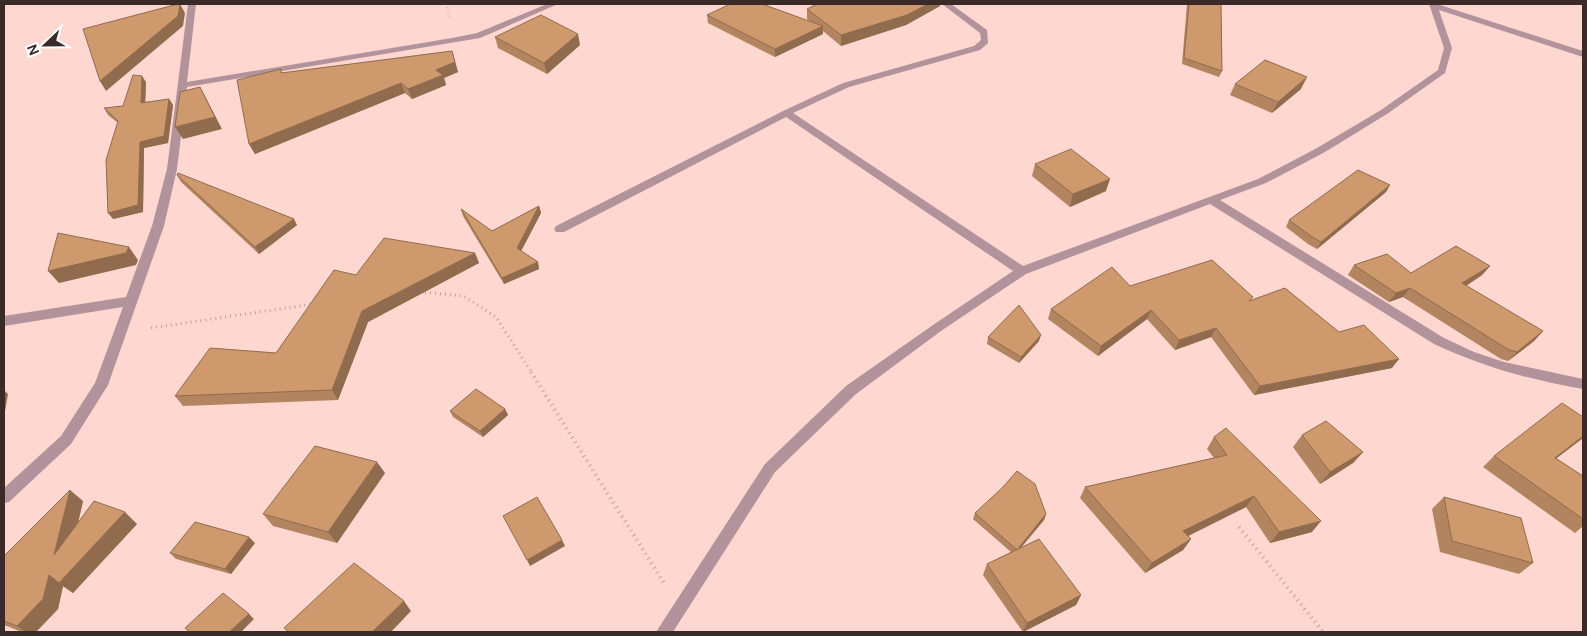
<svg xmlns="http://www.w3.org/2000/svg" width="1587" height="636" viewBox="0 0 1587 636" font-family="'DM Sans',sans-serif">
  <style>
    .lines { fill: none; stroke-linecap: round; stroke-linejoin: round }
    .path-far2 { stroke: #c0a09b; stroke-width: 2.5; stroke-dasharray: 0.5 2.5; stroke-linecap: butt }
    .path-far1 { stroke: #c0a09b; stroke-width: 3; stroke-dasharray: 1 4; stroke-linecap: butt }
    .path { stroke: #c0a09b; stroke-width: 4; stroke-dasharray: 1 4.5; stroke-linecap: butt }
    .minor { fill: #b2939b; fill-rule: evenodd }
    .wall { fill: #b2845f }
    .shaded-wall { fill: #916b4d }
    .building { fill: #cf996e; stroke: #916b4d }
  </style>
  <rect width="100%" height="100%" fill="#fed7d0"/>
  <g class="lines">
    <path class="path-far2" d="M447,4L449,18"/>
    <path class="path-far1" d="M420,292L464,296L496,317L532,373
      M151,328L313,304"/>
    <path class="path" d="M531,372L664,583
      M1239,527L1323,632"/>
    <path class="minor" d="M188,4H196L187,82L452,38L477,33L547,4H558L480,38L187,87L177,169L164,226L108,385L71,444L9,502L4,503V488L61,436L95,383L123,307L4,326V316L126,297L152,226L167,169Z
      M942,4H951L987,30L988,43L980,50L849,87L793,113L1023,266L1258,179L1317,148L1381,110L1438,70L1444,48L1429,4H1437L1583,51V57L1439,10L1452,48L1445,73L1387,114L1325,152L1266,183L1220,200L1444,338L1474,352L1504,362L1583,379V389C1531,380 1483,367 1434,344L1210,204L1026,274L941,331L856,394L775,472L673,632H656L765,464L846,386L933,325L1013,271L786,117L564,232H556L554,229L556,226L783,111L843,83L974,46L981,40L980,33Z"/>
  </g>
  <path class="wall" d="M1187,4H1221L1222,71L1219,77L1182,64Z
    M940,6L906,25L841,46L823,31V34L775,57L708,23L707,15L810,21L807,19V9Z
    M495,37L580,45L547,74L498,48Z
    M452,51L458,72L444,78L446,85L412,99L405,93L255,154L249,144L283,73Z
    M146,82L145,102L169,99L173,105L168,143L144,148L143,212L113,219L118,123L108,115L104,108L123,106Z
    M1235,84L1301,89L1272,113L1230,95Z
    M1035,164L1106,191L1070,207L1032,176Z
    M177,175L297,225L259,254L181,182Z
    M1390,185L1386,192L1317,249L1308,244L1286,227L1289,220Z
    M539,206L541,213L521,251L538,262L539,269L504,284L463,216L461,209L492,231Z
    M475,253L479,263L368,322L338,400L183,406L175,396L276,353L356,275Z
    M1354,265L1411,273L1490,266L1482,275L1466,286L1543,331L1534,341L1508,361L1501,359L1403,297L1389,302L1348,275Z
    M1130,286L1252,300L1339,332L1392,368L1254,395L1211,337L1175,350L1147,319L1098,356L1048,319L1051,309Z
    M988,337L1039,341L1019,363L987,344Z
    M505,409L508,415L483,437L453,417L450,411Z
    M1302,435L1363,452L1353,463L1320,484L1293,447Z
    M1214,437L1312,532L1270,543L1246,507L1188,536L1191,539L1183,550L1145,573L1080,498L1085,487L1214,458L1207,449Z
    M1583,438L1556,458L1583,476V526L1575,533L1483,467L1494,456Z
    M385,473L337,543L273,526L263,514Z
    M1444,497L1533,563L1519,574L1440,552L1432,509Z
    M83,501L78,523L137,524L73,593L63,586L58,609L36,632H22L4,625V556Z
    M975,513L1046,514L1044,520L1021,547L1081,595L1076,605L1023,632L983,575L987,564L1011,552L973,519Z
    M255,543L231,574L176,559L170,553Z"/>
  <path class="shaded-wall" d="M180,4L185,13L183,26L106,91L100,81Z
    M928,4H940V6L906,25L841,46V35Z
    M823,26V34L775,57V49Z
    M578,34L580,45L547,74L544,63Z
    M452,51L458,72L444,78L446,85L412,99L408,89L436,70Z
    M142,76L146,82L145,109L141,103Z
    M1307,77L1301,89L1272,113L1278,102Z
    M401,83L405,93L255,154L249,144Z
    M200,87L222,129L183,139L175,127Z
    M169,99L173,105L168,143L144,148L143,212L113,219L108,213L140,142Z
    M1110,179L1106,191L1070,207L1073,194Z
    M1390,185L1386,192L1317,249L1321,242Z
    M539,206L541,213L519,255L517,248Z
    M294,219L297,225L259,254L255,247Z
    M129,247L138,260L136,265L59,283L48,271Z
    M475,253L479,263L368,322L338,400L332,390L362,311Z
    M538,262L539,269L504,284L502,278Z
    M1490,266L1482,275L1455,293L1462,283Z
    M1410,288L1403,297L1389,302L1396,293Z
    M1151,310L1147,319L1098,356L1101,346Z
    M1216,328L1211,337L1175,350L1179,340Z
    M1543,331L1534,341L1508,361L1517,352Z
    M1041,335L1039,341L1019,363L1021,357Z
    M1399,359L1392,368L1254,395L1260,386Z
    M4,390L8,394L4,417Z
    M505,409L508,415L483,437L480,431Z
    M1583,436V438L1544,468L1555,458Z
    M1363,452L1353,463L1320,484L1330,472Z
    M377,462L385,473L337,543L328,532Z
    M70,490L83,501L68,566L54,555Z
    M1254,496L1246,507L1176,542L1183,531Z
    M125,512L137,524L73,593L63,586L58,609L36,632H26L17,626L49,575Z
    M1046,514L1044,520L1015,555L1017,550Z
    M1321,521L1312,532L1270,543L1279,532Z
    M249,537L255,543L231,574L225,569Z
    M1191,539L1183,550L1145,573L1152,563Z
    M562,540L565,546L530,566L527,560Z
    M1081,595L1076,605L1023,632L1027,623Z
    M404,601L411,611L391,632H372Z
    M249,614L254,619L241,632H229Z"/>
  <path class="building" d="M178,4H180L178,16L100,81L83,29Z
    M730,4H762L823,26L775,49L707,15Z
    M817,4H928L907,15L841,35L807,9Z
    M1189,4H1221L1222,71L1184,58Z
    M541,15L578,34L544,63L495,37Z
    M452,51L455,62L436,70L443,75L408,89L401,83L249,144L237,80L281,69V73Z
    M1265,60L1307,77L1278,102L1235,84Z
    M133,75L142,76L141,103L169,99L164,136L140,142L138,205L108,213L106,160L118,121L104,108L123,106Z
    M200,87L215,117L175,127L180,92Z
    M1071,149L1110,179L1073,194L1035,164Z
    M1358,170L1390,185L1321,242L1312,237L1289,220Z
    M178,173L294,219L255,247L177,175Z
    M539,206L517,248L538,262L502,278L461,209L492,231Z
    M58,233L129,247L126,253L48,271Z
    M384,238L475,253L362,311L332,390L175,396L210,348L276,353L334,270L356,275Z
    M1456,246L1490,266L1462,283L1543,331L1517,352L1509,350L1410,288L1396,293L1354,265L1387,254L1411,273Z
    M1212,260L1253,297L1249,301L1285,288L1339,332L1364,325L1399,359L1260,386L1216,328L1179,340L1151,310L1101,346L1051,309L1112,267L1130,286Z
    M1019,305L1041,335L1021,357L988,337Z
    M476,389L505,409L480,431L450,411Z
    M1562,403L1583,417V436L1555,458L1583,476V519L1494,456Z
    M1326,421L1363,452L1330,472L1302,435Z
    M1226,428L1321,521L1279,532L1254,496L1183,531L1191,539L1152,563L1085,487L1227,455L1214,437Z
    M315,446L377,462L328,532L263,514Z
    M1017,471L1035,484L1046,514L1017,550L975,513L1002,488Z
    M70,490L54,555L94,501L125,512L59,583L49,575L43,599L17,626L4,621V556Z
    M537,497L562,540L527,560L503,516Z
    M1444,497L1521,518L1533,563L1452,541Z
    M195,522L249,537L225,569L170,553Z
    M1039,539L1081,595L1027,623L987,564Z
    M354,563L404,601L372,632H289L284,628Z
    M223,593L249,614L229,632H190L185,628Z"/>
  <rect width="1587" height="636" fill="none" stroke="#3a2b28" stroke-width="10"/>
  <g transform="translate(45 45) rotate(248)" stroke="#ffffff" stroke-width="4" paint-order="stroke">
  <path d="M0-4L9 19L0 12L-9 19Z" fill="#3a2b28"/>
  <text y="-8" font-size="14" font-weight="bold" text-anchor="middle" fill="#3a2b28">N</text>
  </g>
</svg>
